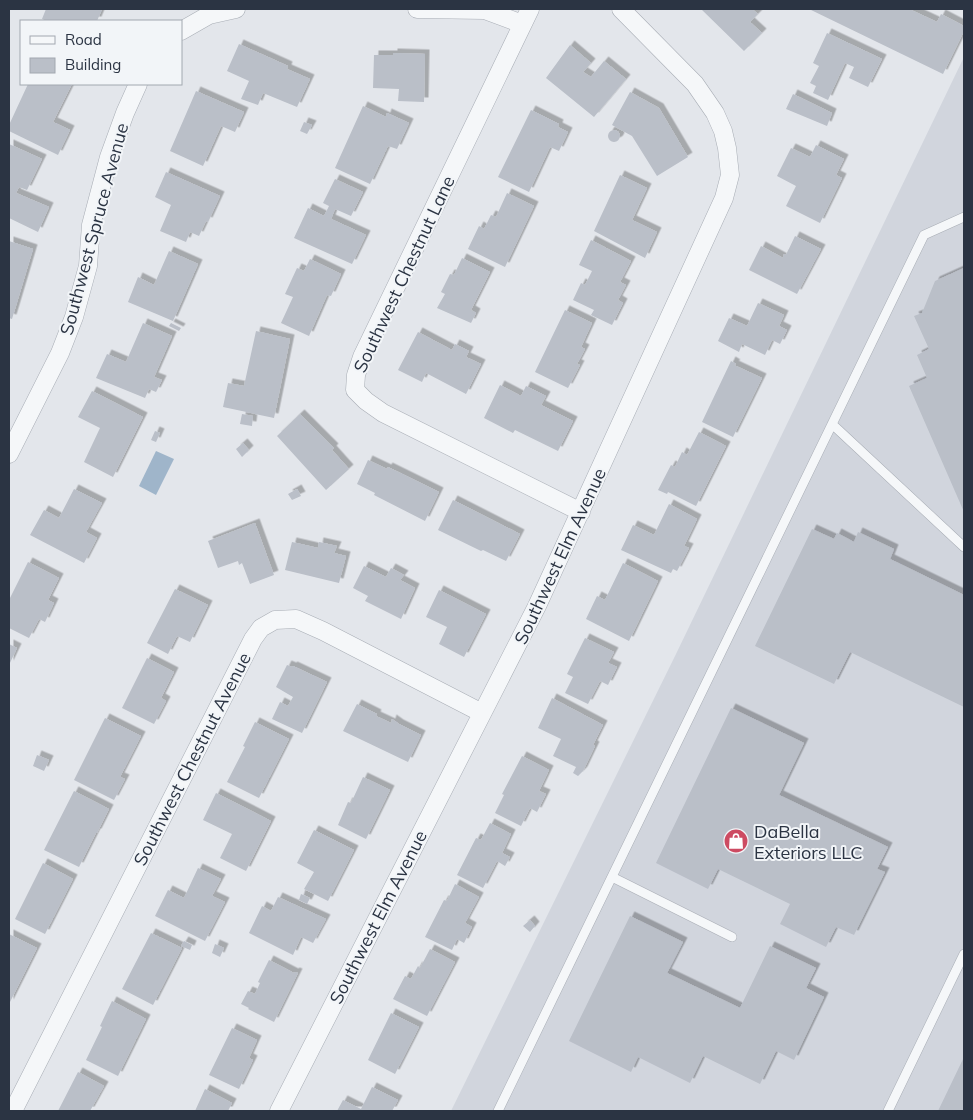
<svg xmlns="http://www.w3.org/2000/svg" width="973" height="1120" viewBox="0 0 973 1120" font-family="Mulish,sans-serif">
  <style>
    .built { fill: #d1d5dd }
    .water { fill: #9fb5ca }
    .building { fill: #babfc8; filter: url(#shadow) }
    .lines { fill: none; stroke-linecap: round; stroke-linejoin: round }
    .lane-casing { stroke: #a8adb5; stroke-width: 10 }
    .street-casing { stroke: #a8adb5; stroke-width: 19 }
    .lane { stroke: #f5f7f9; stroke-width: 9 }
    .street { stroke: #f5f7f9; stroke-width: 18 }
    .labels { text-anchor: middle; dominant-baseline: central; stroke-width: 4; stroke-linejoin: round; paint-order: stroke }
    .street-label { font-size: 18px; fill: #2b3443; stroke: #f2f5f8 }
    .poi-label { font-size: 18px; fill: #2b3443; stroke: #f2f5f8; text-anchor: start }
  </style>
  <defs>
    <filter id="shadow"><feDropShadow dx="4.5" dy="-4.5" stdDeviation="0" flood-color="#0004"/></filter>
  </defs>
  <rect width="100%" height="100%" fill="#e3e6eb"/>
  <path class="built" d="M964,57V1111H451L676,654Z"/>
  <path class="water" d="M156,451L174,459L156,495L139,486Z"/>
  <path class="building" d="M46,9H102L97,21H47L42,19Z
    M701,9H752L758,14L750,22L762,33L744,51Z
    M809,9H909L937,22L941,14L964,26V31L943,74Z
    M827,33L882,59L868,87L849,78L854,67L845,63L828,100L813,93L816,86L810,83L819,66L813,63Z
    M239,44L288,66L287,69L310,79L297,107L263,93L258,105L241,99L249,81L227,71Z
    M570,45L591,63L583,72L591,77L604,61L626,79L594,117L546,78Z
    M393,53L425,54L424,102L398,101L399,89L373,88L374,55H393Z
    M28,84H72L53,122L70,130L58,155L9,131V125Z
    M196,91L244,112L235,132L221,126L203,166L170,151Z
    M630,92L659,108L688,157L657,176L632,136L612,125Z
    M793,94L832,113L827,126L786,109Z
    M363,106L386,117L387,113L409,123L397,149L388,146L370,184L335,168Z
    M531,110L559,124L558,127L568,132L559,151L550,147L529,192L498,177Z
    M304,122L312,125L307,134L300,131Z
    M608 136a6 6 0 1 1 12 0a6 6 0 1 1-12 0Z
    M9,144L42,159L27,190L19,187L16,193L49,207L38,232L9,218Z
    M816,145L844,159L836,175L842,178L820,223L786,206L796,186L777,176L791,148L810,157Z
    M166,172L220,196L208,222L206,221L199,236L190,232L186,242L160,231L171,205L155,197Z
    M620,175L647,188L632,220L657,232L645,258L594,231Z
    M335,179L363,192L351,216L335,209L331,219L366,235L352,264L294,238L308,208L324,216L329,206L323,203Z
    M507,193L534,206L505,267L468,249L479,226L484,229L491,215L496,217Z
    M795,236L821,249L797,294L749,270L761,246L783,258L784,254L786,255Z
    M591,240L631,261L620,282L626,285L618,300L623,303L612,325L591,315L594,310L573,300L581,283L585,285L592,271L579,265Z
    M9,241L33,249L12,319L9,318Z
    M169,251L198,264L173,321L128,302L138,277L154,285Z
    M462,258L490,272L471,310L476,313L471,323L437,308L445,294L441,292L450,274L454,275Z
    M310,259L341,274L331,296L327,295L309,336L281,323L293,297L285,294L297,268L304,271Z
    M964,268V512L909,386L927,378L917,355L929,349L914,316L922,313L935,281Z
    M758,303L784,315L779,326L787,330L780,344L772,340L765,355L742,344L739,352L718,341L729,318L747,326Z
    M565,310L592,323L581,347L585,349L577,364L580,365L568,388L535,372Z
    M143,323L172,336L154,377L162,380L156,392L149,389L145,398L96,378L107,354L126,362Z
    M171,323L181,328L179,331L169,326Z
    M256,331L290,339L274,418L223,407L228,383L244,386Z
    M418,332L452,350L455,344L469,351L466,357L481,364L466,394L426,373L422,382L398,370Z
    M731,361L736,364L734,365L762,378L733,437L702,422Z
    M500,385L521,396L526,386L546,396L541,405L573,421L558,451L515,430L513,433L484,418Z
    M92,391L143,417L113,477L84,462L100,428L78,417Z
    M242,414L253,416L252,426L240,424Z
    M300,414L334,448L332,450L349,469L326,490L277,436Z
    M155,431L160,433L156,442L151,440Z
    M699,432L726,446L696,506L668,492L667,494L658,490L671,465L675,467L682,452L687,455Z
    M243,443L249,450L242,457L236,449Z
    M368,460L387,469L388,467L439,492L425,521L374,495L375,493L357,484Z
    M74,489L102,503L86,532L97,538L84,563L30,535L44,510L59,518Z
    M297,489L301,496L292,500L288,494Z
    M453,500L520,534L506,561L483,550L481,551L438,530Z
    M669,504L697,519L684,546L689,548L677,571L673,569L671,573L621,550L633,525L654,535Z
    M255,523L274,575L250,584L242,563L239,565L238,561L218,568L208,541Z
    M812,529L834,539L837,533L854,542L858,532L894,549L890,559L964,595V707L850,652L834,684L755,646Z
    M292,542L318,548L319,542L337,546L334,553L346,556L339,583L285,570Z
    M28,562L59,578L48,600L54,603L45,622L39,619L29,638L9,628V600Z
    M623,563L658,581L629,641L586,619L597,596L605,600Z
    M364,566L386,577L391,568L404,575L400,580L415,588L401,619L365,601L368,596L353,588Z
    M175,589L208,605L190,642L177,636L168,654L147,643Z
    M439,590L486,614L464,657L439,644L447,627L426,617Z
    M585,638L614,652L608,663L617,667L608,685L600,681L588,704L565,693L573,677L567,674Z
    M9,644L17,648L9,665Z
    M147,658L174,672L161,698L166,701L154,724L122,708Z
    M287,665L292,667L293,666L327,682L302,733L272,719L280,702L288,706L293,697L276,687Z
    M552,698L603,725L593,745L595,746L583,771L578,776L573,773L576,767L553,756L561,739L538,728Z
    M357,704L377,714L376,716L391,723L392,719L399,724L421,735L408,762L343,731Z
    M731,708L804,743L779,795L888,847L877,869L885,872L854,935L836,927L826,947L780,924L790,904L718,869L708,889L656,863Z
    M105,718L141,736L120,777L125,779L114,800L74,780Z
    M255,722L289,739L259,798L227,782L245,747L243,746Z
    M37,755L49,760L44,771L33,766Z
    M522,756L549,770L539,791L546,794L537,812L530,808L521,826L495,813L504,795L502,794Z
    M363,777L390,790L366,839L338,825L348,802L351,803Z
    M74,791L109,809L97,833H96L79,867L44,850Z
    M216,793L271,821L246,871L220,858L232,834L203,820Z
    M490,823L511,834L502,853L510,857L505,866L497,861L483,888L457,875L476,838L481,840Z
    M314,830L354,850L328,901L304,889L314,872L297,863Z
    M43,863L73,879L45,934L15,919Z
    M198,868L221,879L212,896L225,902L205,941L155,916L168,890L184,898Z
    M455,884L479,897L465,923L472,927L464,943L457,939L452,950L425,937L444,900L447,901Z
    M301,894L310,898L307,904L299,900Z
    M278,897L326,919L313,943L301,937L293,955L249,933L262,906L271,911Z
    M630,916L683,942L667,973L740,1008L770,946L816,968L806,988L824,997L794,1060L776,1051L760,1084L703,1056L690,1083L638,1057L631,1072L569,1041Z
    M530,920L535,926L530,932L523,926Z
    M151,933L182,948L153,1005L122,989Z
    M9,934L37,948L9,1004Z
    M184,941L192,945L190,950L181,946Z
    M215,944L224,948L220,957L212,953Z
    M430,949L455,962L427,1016L393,999L405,976L411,979L418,966L420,968Z
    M269,960L294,973L295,972L298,973L274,1022L248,1009L249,1008L241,1004L248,991L255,994L260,983L258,982Z
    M112,1001L146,1019L118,1076L86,1060L102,1027L100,1026Z
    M391,1013L419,1027L395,1074L368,1060Z
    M232,1028L257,1040L249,1058L253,1060L239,1089L209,1075Z
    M964,1057V1111H938Z
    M78,1072L104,1086L90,1111H58Z
    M372,1087L398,1100L392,1111H337L343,1100L361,1109Z
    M205,1089L232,1103L228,1111H195Z"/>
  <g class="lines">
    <defs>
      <path id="lane" d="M832,424L964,547
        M612,877L732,937
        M498,1111L924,235L964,217
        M888,1111L964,954"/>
      <path id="street" d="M417,9L485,10L522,24
        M530,9L362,357L356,375L355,390L366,401L383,413L581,512
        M181,31L209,15L236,9
        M9,454L60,353L74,317L88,266L91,225L109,157L125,113L138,84
        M13,1111L253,639L261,628L275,620L296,619L323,631L482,713
        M279,1111L537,606L724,198L730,175L727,148L723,131L715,113L695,84L621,9"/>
    </defs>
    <use href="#lane" class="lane-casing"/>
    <use href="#street" class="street-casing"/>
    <use href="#lane" class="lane"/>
    <use href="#street" class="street"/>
  </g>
  <defs>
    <symbol id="shop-disc" viewBox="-11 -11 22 22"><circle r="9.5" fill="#cd4b62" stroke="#f2f5f8"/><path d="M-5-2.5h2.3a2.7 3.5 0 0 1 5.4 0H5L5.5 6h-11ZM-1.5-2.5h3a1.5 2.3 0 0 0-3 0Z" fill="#fff"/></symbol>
  </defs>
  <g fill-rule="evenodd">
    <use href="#shop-disc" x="722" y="827" width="28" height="28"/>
  </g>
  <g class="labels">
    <g class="street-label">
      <text transform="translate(94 229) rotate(-75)">Southwest Spruce Avenue</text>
      <text transform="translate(404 274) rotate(-65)">Southwest Chestnut Lane</text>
      <text transform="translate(560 556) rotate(-65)">Southwest Elm Avenue</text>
      <text transform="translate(192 759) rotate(-63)">Southwest Chestnut Avenue</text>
      <text transform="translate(378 917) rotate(-63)">Southwest Elm Avenue</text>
    </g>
    <g class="poi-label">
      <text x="754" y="831">DaBella<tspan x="754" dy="21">Exteriors LLC</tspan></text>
    </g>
  </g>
  <rect width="973" height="1120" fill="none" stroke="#2b3443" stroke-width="20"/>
  <rect x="20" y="20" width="162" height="65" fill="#f2f5f8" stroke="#a2a8b0"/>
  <rect x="30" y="36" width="25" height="8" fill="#f5f7f9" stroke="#a2a8b0"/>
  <text x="65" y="45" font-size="15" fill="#2b3443">Road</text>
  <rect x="30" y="58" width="25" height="15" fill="#babfc8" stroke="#a2a8b0"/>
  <text x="65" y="70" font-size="15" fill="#2b3443">Building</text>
</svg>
